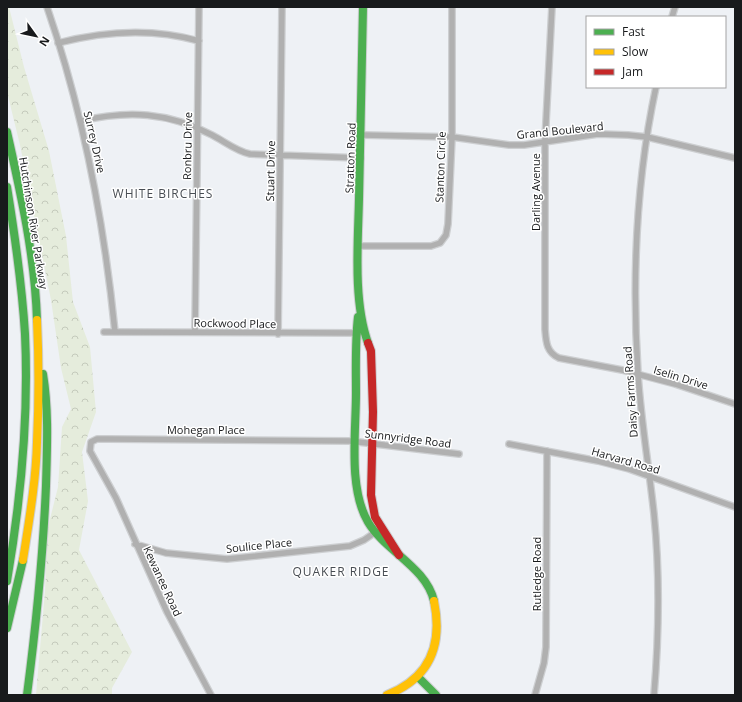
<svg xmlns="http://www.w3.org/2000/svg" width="742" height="702" viewBox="0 0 742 702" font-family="'Open Sans',sans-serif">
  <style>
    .forest { fill: url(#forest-crowns) }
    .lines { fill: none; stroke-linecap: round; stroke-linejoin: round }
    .street-casing { stroke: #cdcfd1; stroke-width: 8 }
    .fast-casing { stroke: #cdcfd1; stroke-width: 10 }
    .slow-casing { stroke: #cdcfd1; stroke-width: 10 }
    .jam-casing { stroke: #cdcfd1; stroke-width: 10 }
    .street { stroke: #b0b0b0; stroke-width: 5.5 }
    .fast { stroke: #4caf50; stroke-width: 8 }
    .slow { stroke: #ffc107; stroke-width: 8 }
    .jam { stroke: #c62828; stroke-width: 8 }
    .labels { text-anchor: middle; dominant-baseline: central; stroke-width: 3; stroke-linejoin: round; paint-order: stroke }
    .street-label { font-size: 11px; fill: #181a1c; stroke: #fff }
    .neighbourhood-label { font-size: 12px; letter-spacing: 1px; fill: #484d53; stroke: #fff }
  </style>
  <defs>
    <pattern id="forest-crowns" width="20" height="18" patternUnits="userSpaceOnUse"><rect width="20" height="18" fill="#e5ecdc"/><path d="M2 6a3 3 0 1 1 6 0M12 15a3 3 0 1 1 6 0" fill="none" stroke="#c4cabc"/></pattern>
  </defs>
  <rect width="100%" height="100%" fill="#eef1f5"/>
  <path class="forest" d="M7,7H9L24,67L49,151L66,236L73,302L90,347L96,412L82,452L88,501L79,550L132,652L112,688V695H36L45,591L48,527L58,487L62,427L71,409L61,368L51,300L20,145L7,92Z"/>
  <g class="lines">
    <defs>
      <path id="street" d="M47,7C83,112 104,221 115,332
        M552,7L545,141V329C546,341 546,352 559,358L622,370L675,384L735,404
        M672,17L675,7
        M58,43C104,31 153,28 199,41
        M81,121C128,110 168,112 212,135C224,141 236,151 250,154L361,158
        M362,135L452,137L509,145H524L598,134L628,135L647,137L735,158
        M358,246H431L440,243L446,235L448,224L452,137V7
        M104,332L359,333
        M195,332L199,7
        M278,334L282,7
        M509,444L598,461L629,469L735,507
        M135,544L166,553L227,559L350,546L364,540L377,531
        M211,695L167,612L116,498L90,451L91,442L97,439H109L350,441L459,454
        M535,695L544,663L546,647L547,451
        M654,695C659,635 660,574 654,514C649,467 641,421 638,374C632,279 636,180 656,87"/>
      <path id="fast" d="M363,7C362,71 360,135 359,199C358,243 353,301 368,343
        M7,132C21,194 35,257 37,320
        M7,187C15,236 22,285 25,334C29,417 21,499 7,581
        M358,317C355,342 356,368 356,393C356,432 348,488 368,522C385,551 426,567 434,601
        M7,628L23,560
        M418,677L436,695
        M27,695C36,626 43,556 46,486C47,449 49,411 43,374"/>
      <path id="slow" d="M23,560C29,521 36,481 37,442C39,401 39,361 37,320
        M387,695C430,678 443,645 434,601"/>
      <path id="jam" d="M368,343L371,351L373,412L371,495L375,517L399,555"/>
    </defs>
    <use href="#street" class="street-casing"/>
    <use href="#fast" class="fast-casing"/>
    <use href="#slow" class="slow-casing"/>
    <use href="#jam" class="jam-casing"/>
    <use href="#street" class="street"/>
    <use href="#fast" class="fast"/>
    <use href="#slow" class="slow"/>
    <use href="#jam" class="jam"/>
  </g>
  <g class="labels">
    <g class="street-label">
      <text transform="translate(560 130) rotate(-6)">Grand Boulevard</text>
      <text transform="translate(95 142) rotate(77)">Surrey Drive</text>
      <text transform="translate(187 146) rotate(-89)">Ronbru Drive</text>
      <text transform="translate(350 158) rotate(-88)">Stratton Road</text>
      <text transform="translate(440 167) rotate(-88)">Stanton Circle</text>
      <text transform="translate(270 171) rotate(-89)">Stuart Drive</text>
      <text transform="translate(535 192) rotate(-90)">Darling Avenue</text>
      <text transform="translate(34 223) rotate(81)">Hutchinson River Parkway</text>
      <text transform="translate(235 323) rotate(1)">Rockwood Place</text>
      <text transform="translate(681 377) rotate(17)">Iselin Drive</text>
      <text transform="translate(630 392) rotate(-94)">Daisy Farms Road</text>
      <text x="206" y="429">Mohegan Place</text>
      <text transform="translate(408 438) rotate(7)">Sunnyridge Road</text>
      <text transform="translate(626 460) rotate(16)">Harvard Road</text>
      <text transform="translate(259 545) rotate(-6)">Soulice Place</text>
      <text transform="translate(536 574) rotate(-90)">Rutledge Road</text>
      <text transform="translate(163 581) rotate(65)">Kewanee Road</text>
    </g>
    <g class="neighbourhood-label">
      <text x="163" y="193">WHITE BIRCHES</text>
      <text x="341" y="571">QUAKER RIDGE</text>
    </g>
  </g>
  <rect width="742" height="702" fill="none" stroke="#181a1c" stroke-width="16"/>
  <rect x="586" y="16" width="140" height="72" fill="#ffffff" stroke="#a3a3a4"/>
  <rect x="594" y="29" width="20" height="6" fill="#4caf50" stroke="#a3a3a4"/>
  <text x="622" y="36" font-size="12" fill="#181a1c">Fast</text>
  <rect x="594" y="49" width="20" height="6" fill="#ffc107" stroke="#a3a3a4"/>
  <text x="622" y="56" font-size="12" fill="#181a1c">Slow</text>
  <rect x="594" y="69" width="20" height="6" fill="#c62828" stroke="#a3a3a4"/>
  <text x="622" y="76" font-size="12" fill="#181a1c">Jam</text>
  <g transform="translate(36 36) rotate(123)" stroke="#ffffff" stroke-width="3" paint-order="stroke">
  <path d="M0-3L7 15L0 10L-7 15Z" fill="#181a1c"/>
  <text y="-6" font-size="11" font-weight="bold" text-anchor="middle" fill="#181a1c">N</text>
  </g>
</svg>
